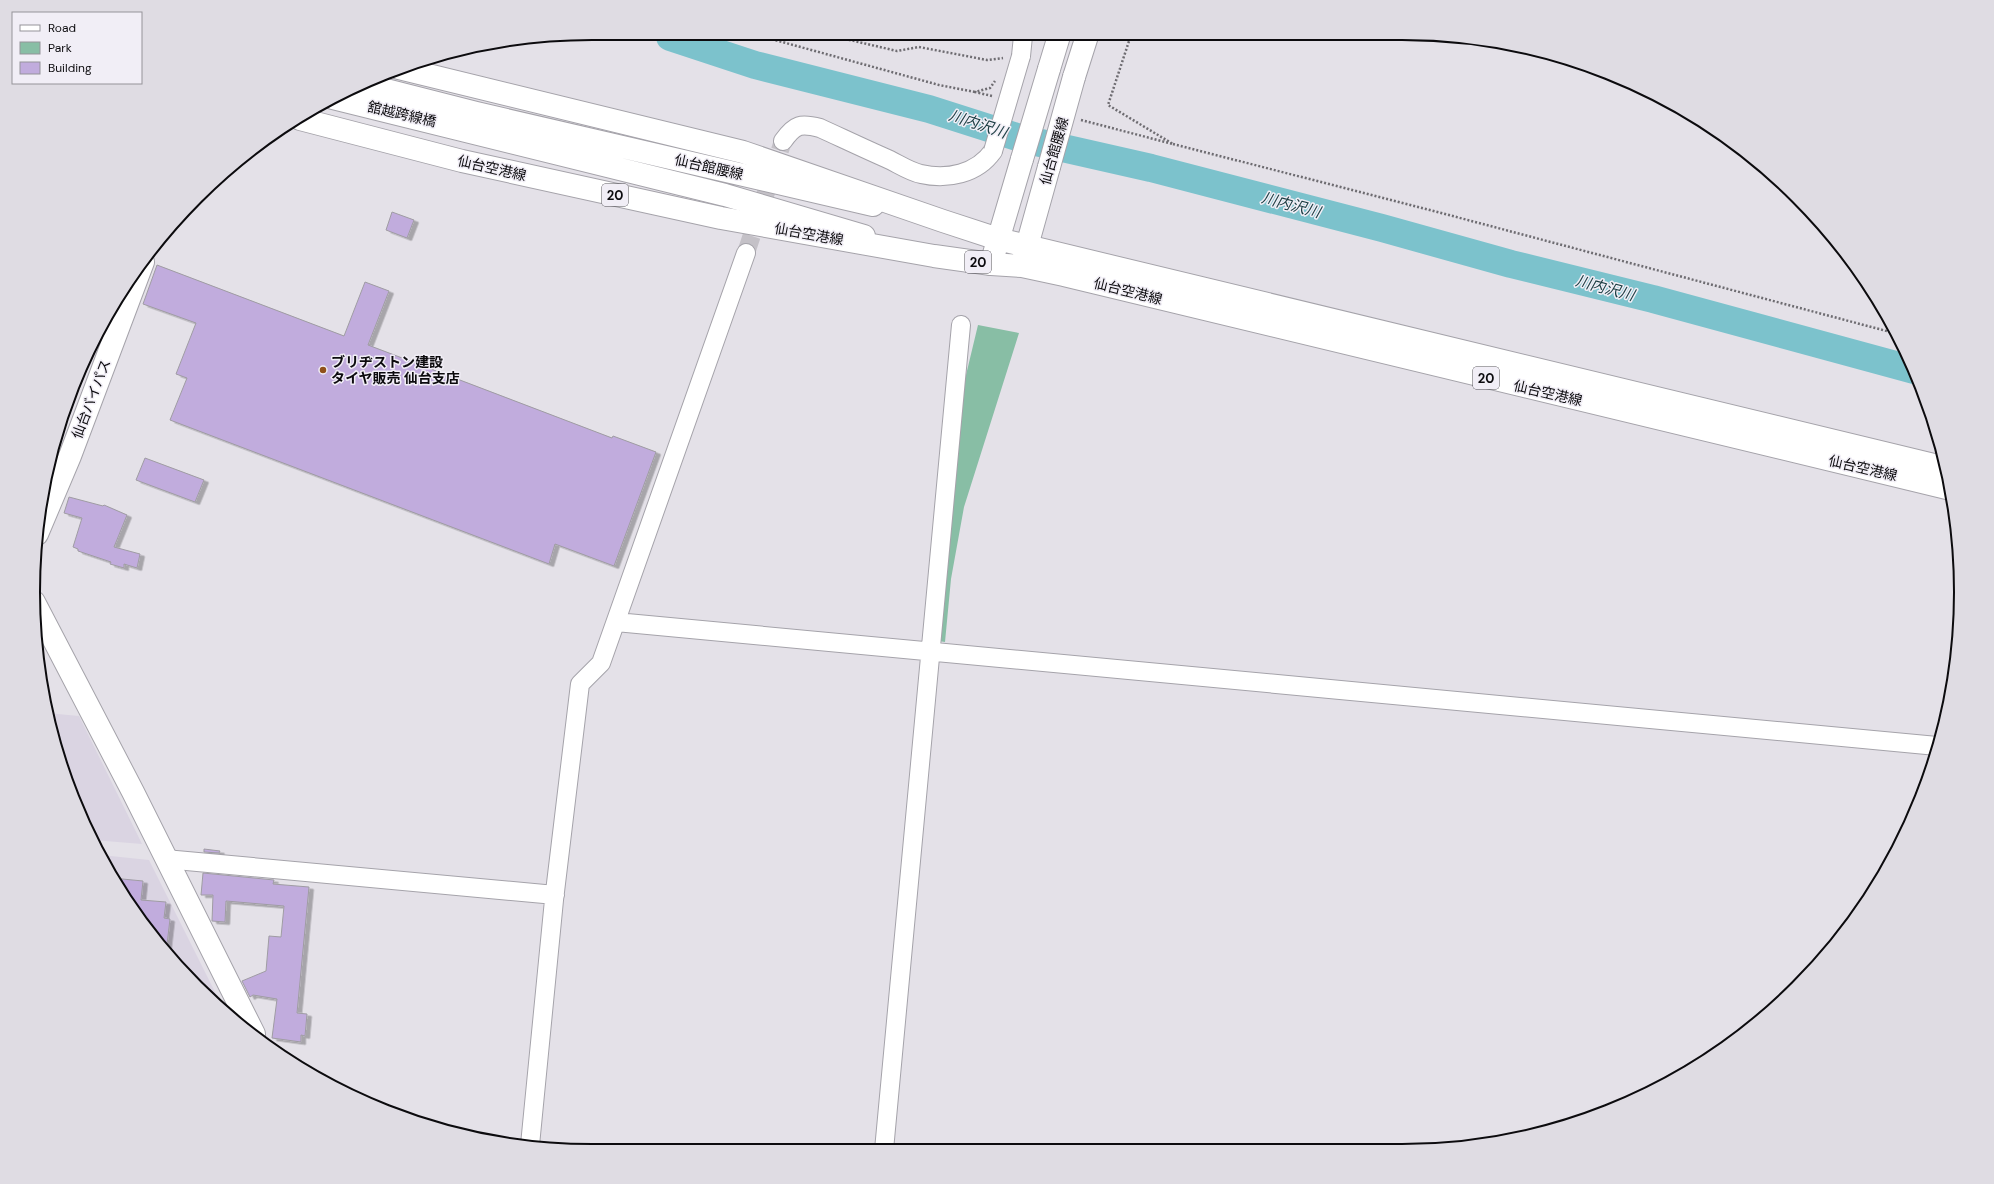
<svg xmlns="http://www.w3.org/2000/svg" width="1994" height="1184" viewBox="0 0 1994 1184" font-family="'DM Sans','Noto Sans JP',sans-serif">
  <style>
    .built { fill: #dad4e2 }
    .green { fill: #88bea5 }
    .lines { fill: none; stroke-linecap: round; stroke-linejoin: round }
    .river { stroke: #7cc2cc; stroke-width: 28 }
    .building { fill: #c1acdd; stroke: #9f9ca3; filter: url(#shadow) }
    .minor-tunnel { stroke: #c4c1c7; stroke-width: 18; stroke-dasharray: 18 9; stroke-linecap: butt }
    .minor-casing { stroke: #a5a3aa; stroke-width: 20 }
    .tertiary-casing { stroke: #a5a3aa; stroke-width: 24 }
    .secondary-casing { stroke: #a5a3aa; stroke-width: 24 }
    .primary-casing { stroke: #a5a3aa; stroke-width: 24 }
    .trunk-casing { stroke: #a5a3aa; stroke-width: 24 }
    .path { stroke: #6e6c71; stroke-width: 2.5; stroke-dasharray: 2 2; stroke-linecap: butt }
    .minor { stroke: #fff; stroke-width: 18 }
    .tertiary { stroke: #fff; stroke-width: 22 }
    .secondary { stroke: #fff; stroke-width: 22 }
    .primary { stroke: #fff; stroke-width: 22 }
    .trunk { stroke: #fff; stroke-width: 22 }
    .minor-bridge-casing { stroke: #a5a3aa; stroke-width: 20; stroke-linecap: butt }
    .secondary-bridge-casing { stroke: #a5a3aa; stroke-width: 24; stroke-linecap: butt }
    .minor-bridge { stroke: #fff; stroke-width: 18 }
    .secondary-bridge { stroke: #fff; stroke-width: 22 }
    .poi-dot { fill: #90501a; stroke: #f1eef6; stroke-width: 1.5 }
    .labels { text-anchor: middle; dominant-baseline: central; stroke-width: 3; stroke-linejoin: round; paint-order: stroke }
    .shield { fill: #f1eef6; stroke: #514f54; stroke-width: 1 }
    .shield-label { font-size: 13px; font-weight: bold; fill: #0c0b0e }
    .street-label { font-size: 14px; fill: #0c0b0e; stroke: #f1eef6 }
    .poi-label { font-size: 14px; font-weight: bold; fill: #0c0b0e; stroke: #f1eef6; text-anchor: start }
    .water-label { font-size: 15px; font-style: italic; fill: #1a3c41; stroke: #f1eef6 }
    .rim { fill: none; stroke: #0c0b0e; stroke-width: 2 }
  </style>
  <defs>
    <filter id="shadow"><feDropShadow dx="4.5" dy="2.5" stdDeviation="0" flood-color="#0004"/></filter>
  </defs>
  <rect width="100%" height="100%" fill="#e4e1e8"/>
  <path class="built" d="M47,713L79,716L142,844L93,840L63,772Z
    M101,855L149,860L224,1010L197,987L148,932L108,871Z"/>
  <path class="green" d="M978,325L1019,333L964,507L951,579L945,642L938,641L960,400Z"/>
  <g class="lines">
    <path class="river" d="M670,37L755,65L929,109L1023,139L1151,168L1382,228L1511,264L1653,299L1914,370"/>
  </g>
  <path class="building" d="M392,212L414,220L407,238L386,230Z
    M157,265L344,336L365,282L389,291L368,345L612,438L613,436L656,452L614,566L555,544L549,564L170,420L187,378L176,374L196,323L143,304Z
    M145,458L204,480L195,502L136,480Z
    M69,497L103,506L104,505L127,515L114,547L140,554L137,568L124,564V568L110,564L111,562L78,551V549L73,547L82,518L64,513Z
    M204,849L220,851L219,853L204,852Z
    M203,873L274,880L273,884L309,887L297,1013L307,1014L305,1036L301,1035V1042L272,1038L277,999L253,995L250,997L242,981L266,971L269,936L281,937L284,906L226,901L225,922L212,921L213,895H201Z
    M112,878L143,881L141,900L166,902L164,918L170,919L166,953L148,932Z"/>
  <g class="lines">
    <path class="minor-tunnel" d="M746,253L783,141"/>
    <defs>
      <path id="minor" d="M1021,56L1023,36
        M783,141C795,124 801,123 820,128C844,139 867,150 890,160C900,165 911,172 921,174C947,180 977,174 993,151
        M616,622L1937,746
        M165,859L555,895
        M530,1145L554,900L580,684L601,663L746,253
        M884,1150L961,325"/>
      <path id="tertiary" d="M34,602L133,792L254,1034"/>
      <path id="secondary" d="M1049,69L1059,36
        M1074,77L1087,36
        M362,84L476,113L873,205
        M333,98L725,195L864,236
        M991,264L1022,159
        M1022,264L1049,167"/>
      <path id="primary" d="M399,68L743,152L943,221L998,239L1946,468
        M300,119L462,161L721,218L934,256L991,264L1022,266L1064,275L1951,489"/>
      <path id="trunk" d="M37,534L70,456L143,262"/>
    </defs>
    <use href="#minor" class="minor-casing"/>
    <use href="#tertiary" class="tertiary-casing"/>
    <use href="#secondary" class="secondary-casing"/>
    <use href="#primary" class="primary-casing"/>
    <use href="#trunk" class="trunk-casing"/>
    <path class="path" d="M764,37L939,85L975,92
      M837,37L897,51L919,47L987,60L1003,58
      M992,96L975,92L990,88L995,81
      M1081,120L1173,144L1108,105L1131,35
      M1173,144L1430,210L1894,333"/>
    <use href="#minor" class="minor"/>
    <use href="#tertiary" class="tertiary"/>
    <use href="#secondary" class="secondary"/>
    <use href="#primary" class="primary"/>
    <use href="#trunk" class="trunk"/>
    <defs>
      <path id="minor-bridge" d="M993,151L1021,56"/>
      <path id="secondary-bridge" d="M1022,159L1049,69
        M1049,167L1074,77"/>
    </defs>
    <use href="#minor-bridge" class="minor-bridge-casing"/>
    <use href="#secondary-bridge" class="secondary-bridge-casing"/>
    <use href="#minor-bridge" class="minor-bridge"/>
    <use href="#secondary-bridge" class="secondary-bridge"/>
  </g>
  <circle class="poi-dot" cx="323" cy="370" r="4"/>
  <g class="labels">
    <g class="shield">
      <rect x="602" y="184" width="26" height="22" rx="3"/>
      <rect x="965" y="251" width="26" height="22" rx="3"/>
      <rect x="1473" y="367" width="26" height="22" rx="3"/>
    </g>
    <g class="shield-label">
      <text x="615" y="195">20</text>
      <text x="978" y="262">20</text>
      <text x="1486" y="378">20</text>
    </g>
    <g class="street-label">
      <text transform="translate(402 114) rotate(13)">舘越跨線橋</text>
      <text transform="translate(1054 151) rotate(-74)">仙台館腰線</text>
      <text transform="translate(709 167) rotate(13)">仙台館腰線</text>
      <text transform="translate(492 168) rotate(13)">仙台空港線</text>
      <text transform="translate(809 234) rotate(10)">仙台空港線</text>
      <text transform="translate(1128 291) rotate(14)">仙台空港線</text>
      <text transform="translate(1548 393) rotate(13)">仙台空港線</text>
      <text transform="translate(91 399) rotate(-69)">仙台バイパス</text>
      <text transform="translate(1863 468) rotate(13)">仙台空港線</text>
    </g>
    <g class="poi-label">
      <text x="331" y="362">ブリヂストン建設<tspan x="331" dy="16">タイヤ販売 仙台支店</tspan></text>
    </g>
    <g class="water-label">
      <text transform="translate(978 124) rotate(18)">川内沢川</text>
      <text transform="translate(1291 205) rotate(15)">川内沢川</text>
      <text transform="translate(1605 288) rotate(15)">川内沢川</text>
    </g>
  </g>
  <path d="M0 0H1994V1184H0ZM592 40H1402A552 552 0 0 1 1954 592V592A552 552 0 0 1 1402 1144H592A552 552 0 0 1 40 592V592A552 552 0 0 1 592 40Z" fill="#dfdce3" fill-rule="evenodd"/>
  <path class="rim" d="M592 40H1402A552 552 0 0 1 1954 592V592A552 552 0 0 1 1402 1144H592A552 552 0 0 1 40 592V592A552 552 0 0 1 592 40Z"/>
  <rect x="12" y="12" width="130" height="72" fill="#f1eef6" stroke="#959399"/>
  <rect x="20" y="25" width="20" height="6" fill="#ffffff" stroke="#959399"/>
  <text x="48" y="32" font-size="12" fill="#0c0b0e">Road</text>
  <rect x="20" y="42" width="20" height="12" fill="#88bea5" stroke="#959399"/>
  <text x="48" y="52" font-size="12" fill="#0c0b0e">Park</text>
  <rect x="20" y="62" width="20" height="12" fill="#c1acdd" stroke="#959399"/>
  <text x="48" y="72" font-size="12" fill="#0c0b0e">Building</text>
</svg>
